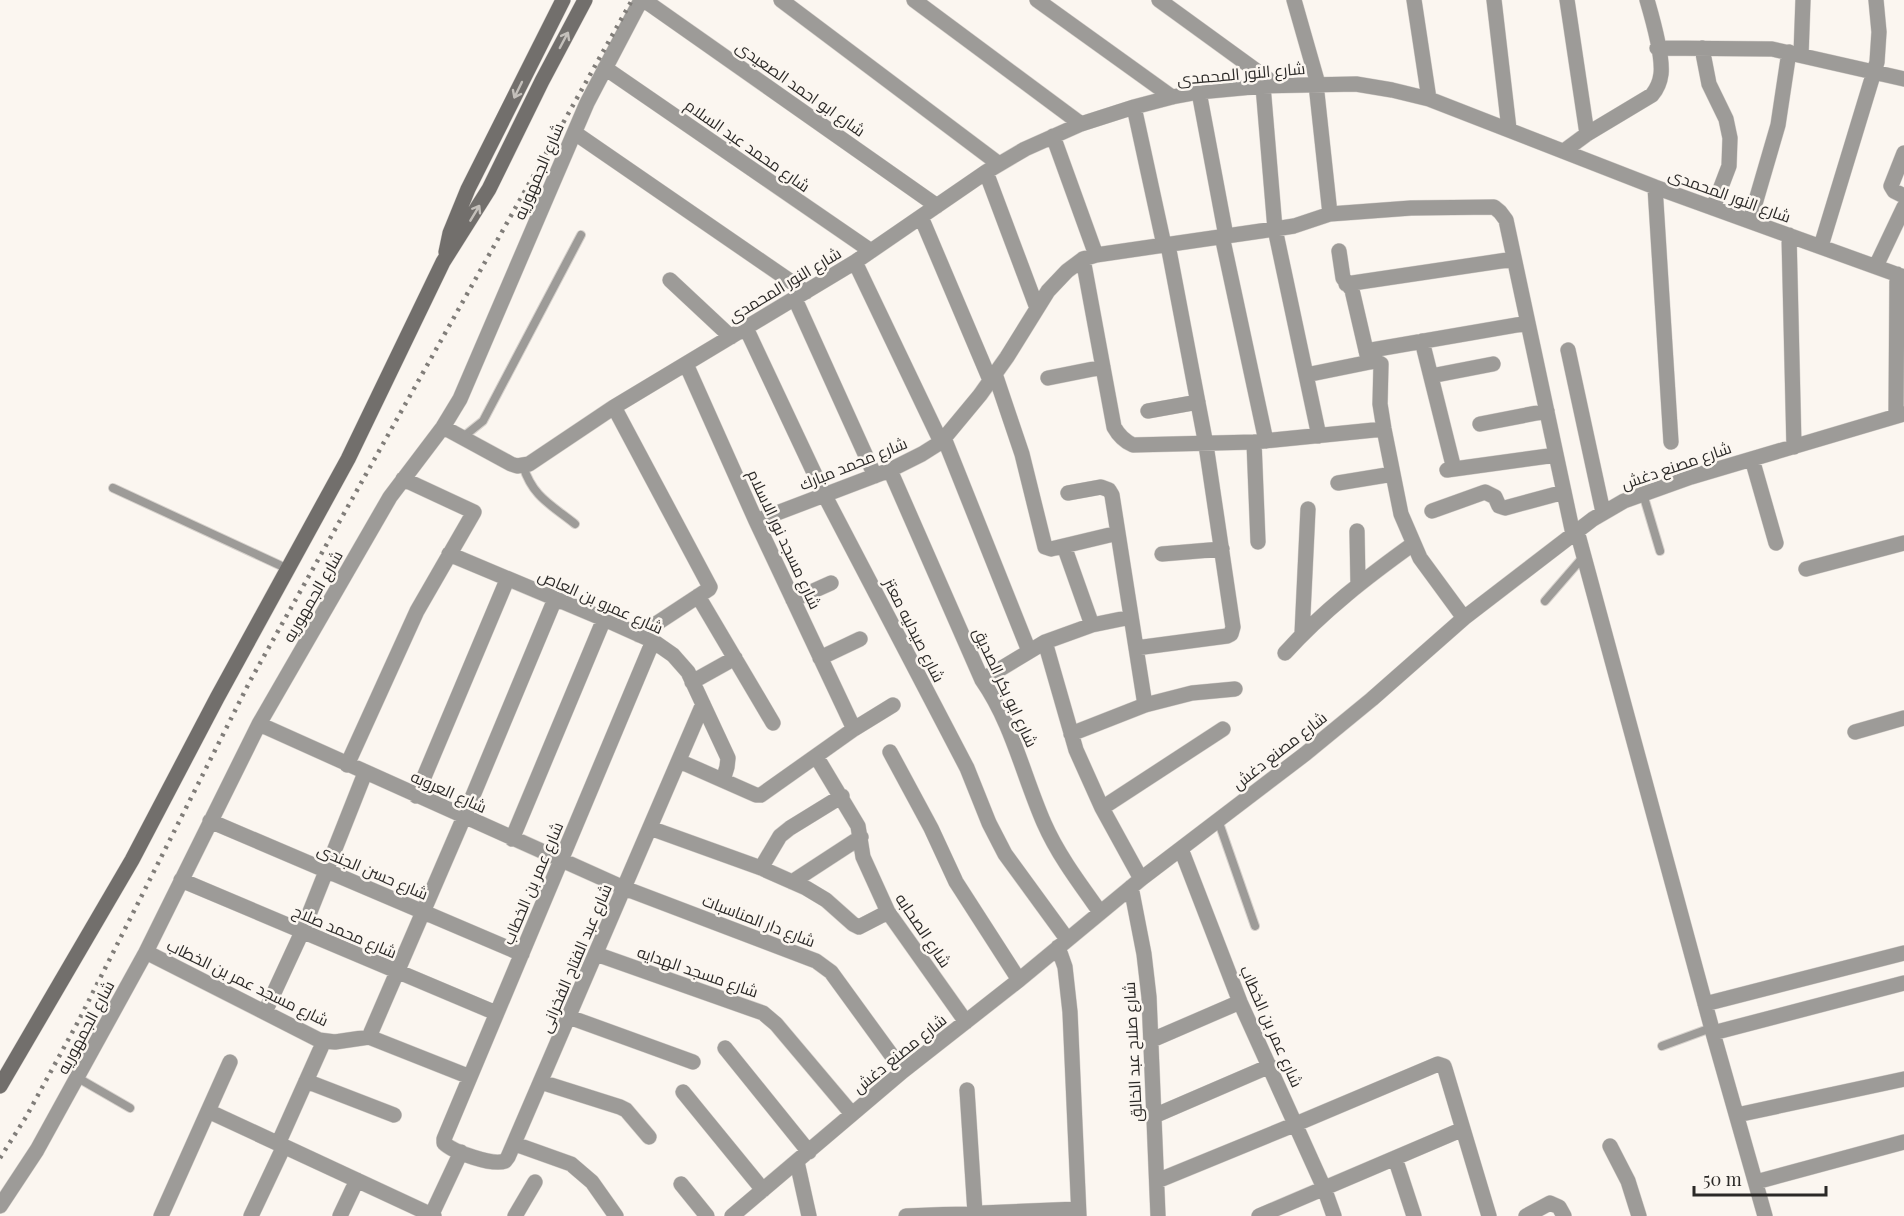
<svg xmlns="http://www.w3.org/2000/svg" width="1904" height="1216" viewBox="0 0 1904 1216" font-family="'Playfair Display',Cairo,serif">
  <style>
    .lines { fill: none; stroke-linecap: round; stroke-linejoin: round }
    .lane-casing { stroke: #d6d1cc; stroke-width: 10 }
    .street-casing { stroke: #d6d1cc; stroke-width: 16 }
    .secondary-casing { stroke: #d6d1cc; stroke-width: 16 }
    .lane { stroke: #9d9b98; stroke-width: 8 }
    .street { stroke: #9d9b98; stroke-width: 15 }
    .secondary { stroke: #726f6c; stroke-width: 15 }
    .rail { stroke: #807d79; stroke-width: 4.5; stroke-dasharray: 3 6; stroke-linecap: butt }
    .oneway { stroke: #c4c0bb }
    .labels { text-anchor: middle; dominant-baseline: central; stroke-width: 5; stroke-linejoin: round; paint-order: stroke }
    .street-label { font-size: 16px; fill: #2b2927; stroke: #fbf6f0 }
  </style>
  <rect width="100%" height="100%" fill="#fbf6f0"/>
  <g class="lines">
    <defs>
      <path id="lane" d="M463,437L483,421L581,235
        M523,466C533,497 550,504 575,524
        M113,488L288,569
        M1643,494L1660,551
        M1545,601L1584,556
        M1218,820L1255,926
        M1662,1046L1711,1028
        M78,1078L130,1108"/>
      <path id="street" d="M644,0L937,206
        M781,0L999,164
        M914,0L1081,124
        M1037,0L1172,97
        M1159,0L1276,85
        M1294,0L1318,84
        M1414,0L1429,99
        M1494,0L1509,129
        M1567,0L1587,134
        M1657,48L1772,49L1904,79
        M1702,48L1709,84L1726,119L1730,138L1729,166L1713,208
        M1801,55L1803,0
        M605,68L871,251
        M1316,84L1330,214
        M1263,86L1275,229L1319,436
        M1199,92L1226,236
        M1134,107L1164,245
        M575,133L806,292
        M1053,136L1096,255
        M1564,151L1587,134L1652,95C1657,89 1660,82 1661,74C1663,57 1652,17 1647,0
        M1904,153L1891,186L1894,191L1904,196
        M986,172L1037,308
        M1655,187L1671,442
        M921,217L990,380
        M1750,221L1778,125L1789,52
        M1789,235L1794,447
        M1222,236L1266,441
        M1821,246L1877,62L1879,32L1876,0
        M1339,251L1343,278L1352,290L1368,359
        M1083,259L1114,427C1119,436 1124,441 1133,445L1254,442L1384,429
        M855,262L941,442
        M1876,266L1904,207
        M670,280L731,337
        M1346,284L1514,259
        M795,299L875,476
        M746,328L825,496L967,768L989,823L1005,854L1067,939
        M1422,341L1454,469
        M1568,350L1603,512
        M1366,351L1528,323
        M686,364L756,521L854,729
        M995,374L1022,454L1045,547L1051,549L1118,533
        M1306,375L1375,361L1381,364L1380,404L1384,429L1401,514L1420,558L1464,618
        M1431,376L1493,364
        M1048,378L1103,367
        M614,407L710,587L709,589L639,635
        M1148,411L1198,402
        M1896,416L1897,274
        M1480,424L1547,411
        M443,427L511,464L517,466L529,464L614,407L855,262L986,172L1025,149L1081,124L1134,107L1172,97L1199,92L1263,86L1356,84L1392,90L1429,99L1655,187L1904,277
        M944,438L1029,651
        M1254,442L1258,542
        M1752,459L1776,543
        M890,470L982,680C1012,723 1023,775 1044,823C1058,855 1080,884 1100,912
        M1447,470L1556,455
        M1338,483L1393,474
        M1068,493L1101,487L1109,490L1112,495L1145,705
        M1432,511L1485,492L1495,497L1499,506L1505,508L1564,492
        M756,521L890,470L922,454L941,442L980,395L1007,357L1048,291L1067,271L1083,259L1096,255L1275,229L1294,226L1330,214L1411,208L1494,207L1500,212L1506,220L1573,534
        M1357,531L1358,584
        M1577,531L1713,1033L1765,1216
        M1064,546L1092,625
        M449,554L604,619L653,641L673,655L688,672L728,758L727,767L723,780
        M1162,554L1222,549
        M1806,569L1904,543
        M698,596L773,723
        M793,600L831,583
        M1302,634L1308,509
        M653,641L444,1139V1143C453,1152 493,1166 505,1161L508,1157L703,704
        M1045,642L1076,750L1102,808L1141,879
        M1136,648L1227,636L1231,634L1233,627L1206,445L1168,245
        M1285,653C1323,611 1367,577 1413,544
        M820,658L860,639
        M982,680L1045,642L1092,625L1131,617
        M692,682L735,658
        M259,724L624,888L816,961L831,972L903,1071
        M1855,732L1904,718
        M1071,734L1145,705L1192,693L1235,689
        M890,752L931,828L956,882L1019,980
        M816,756L858,826L863,857L888,912L966,1022
        M679,761L756,795H761L854,729L893,705
        M347,765L417,611L474,512L403,479
        M416,796L507,580
        M1102,808L1223,729
        M210,821L522,954
        M650,828L761,868L806,888L826,900L853,924L859,927L888,912
        M512,839L604,619
        M1181,849L1240,1002L1324,1188L1334,1216
        M761,868L780,836L790,828L842,796
        M181,880L496,1013
        M792,882L861,837
        M1131,887L1144,954L1149,997L1158,1216
        M1058,947L1065,967L1070,1012L1079,1216
        M146,952L319,1040L335,1042L369,1037L470,1077
        M596,954L763,1013L776,1024L852,1114
        M1705,1004L1904,953
        M265,1012L302,932L365,773
        M569,1017L693,1062
        M1713,1033L1904,983
        M369,1037L464,817L555,599
        M1152,1040L1240,1002
        M725,1048L809,1152
        M306,1081L394,1115
        M541,1082L620,1107L626,1110L649,1137
        M967,1090L975,1213
        M683,1092L763,1190
        M208,1111L434,1216
        M1737,1115L1904,1079
        M1154,1116L1270,1066
        M278,1144L324,1041
        M515,1144L571,1164L592,1182L616,1216
        M1610,1146L1628,1181L1639,1216
        M1395,1158L1414,1216
        M797,1162L809,1216
        M1157,1181L1296,1124L1438,1064L1444,1066L1445,1069L1489,1216
        M1756,1182L1904,1142
        M681,1184L707,1216
        M0,1206L37,1150L146,952L259,724L390,497L443,427L460,399L587,103L641,0
        M161,1216L230,1062
        M251,1216L284,1146
        M340,1216L357,1180
        M431,1216L461,1152
        M515,1216L535,1182
        M732,1216L903,1071L1019,980L1141,879L1305,754L1372,699L1464,618L1593,519L1624,501L1691,477L1904,414
        M906,1216L1078,1209
        M1259,1216L1463,1129
        M1526,1216L1550,1203L1559,1207L1564,1216"/>
      <path id="secondary" d="M446,252L450,233L468,189L563,0
        M0,1086L132,860L217,698L348,459L443,262L489,189L542,81L585,0"/>
    </defs>
    <use href="#lane" class="lane-casing"/>
    <use href="#street" class="street-casing"/>
    <use href="#secondary" class="secondary-casing"/>
    <use href="#lane" class="lane"/>
    <use href="#street" class="street"/>
    <use href="#secondary" class="secondary"/>
    <path class="rail" d="M0,1158L26,1117L79,1020L250,681L632,0"/>
  </g>
  <defs><path id="oneway-shaft" d="M-6 0H5M1.5-3L5.5 0L1.5 3" fill="none" stroke-width="1.6" stroke-linecap="round" stroke-linejoin="round" transform="scale(1.5)"/></defs>
  <g class="oneway">
    <use href="#oneway-shaft" transform="translate(564 40) rotate(-62)"/>
    <use href="#oneway-shaft" transform="translate(518 90) rotate(116)"/>
    <use href="#oneway-shaft" transform="translate(475 213) rotate(-59)"/>
  </g>
  <g class="labels">
    <g class="street-label">
      <text transform="translate(1241 73) rotate(-5)">شارع النور المحمدى</text>
      <text transform="translate(801 88) rotate(35)">شارع ابو احمد الصعيدى</text>
      <text transform="translate(748 145) rotate(35)">شارع محمد عبد السلام</text>
      <text transform="translate(538 171) rotate(-67)">شارع الجمهوريه</text>
      <text transform="translate(1730 195) rotate(20)">شارع النور المحمدى</text>
      <text transform="translate(784 284) rotate(-31)">شارع النور المحمدى</text>
      <text transform="translate(853 463) rotate(-22)">شارع محمد مبارك</text>
      <text transform="translate(1676 465) rotate(-19)">شارع مصنع دغش</text>
      <text transform="translate(785 539) rotate(65)">شارع مسجد نور الاسلام</text>
      <text transform="translate(312 596) rotate(-60)">شارع الجمهوريه</text>
      <text transform="translate(601 601) rotate(24)">شارع عمرو بن العاص</text>
      <text transform="translate(915 630) rotate(63)">شارع صيدليه معتز</text>
      <text transform="translate(1006 687) rotate(65)">شارع ابو بكر الصديق</text>
      <text transform="translate(1279 750) rotate(-38)">شارع مصنع دغش</text>
      <text transform="translate(449 791) rotate(24)">شارع العروبه</text>
      <text transform="translate(373 871) rotate(23)">شارع حسن الجندى</text>
      <text transform="translate(532 883) rotate(-67)">شارع عمر بن الخطاب</text>
      <text transform="translate(759 920) rotate(21)">شارع دار المناسبات</text>
      <text transform="translate(924 930) rotate(56)">شارع الصحابه</text>
      <text transform="translate(345 931) rotate(23)">شارع محمد صلاح</text>
      <text transform="translate(575 958) rotate(-67)">شارع عبد الفتاح الفخرانى</text>
      <text transform="translate(698 971) rotate(19)">شارع مسجد الهدايه</text>
      <text transform="translate(248 982) rotate(26)">شارع مسجد عمر بن الخطاب</text>
      <text transform="translate(1272 1026) rotate(66)">شارع عمر بن الخطاب</text>
      <text transform="translate(85 1027) rotate(-62)">شارع الجمهوريه</text>
      <text transform="translate(1132 1052) rotate(-93)">شارع صلاح عبد الخالق</text>
      <text transform="translate(899 1053) rotate(-39)">شارع مصنع دغش</text>
    </g>
  </g>
  <path d="M1694 1186v9h132v-9" fill="none" stroke="#2b2927" stroke-width="3"/>
  <text x="1703" y="1186" font-size="18" fill="#2b2927" stroke="#fbf6f0" stroke-width="4.5" paint-order="stroke">50 m</text>
</svg>
